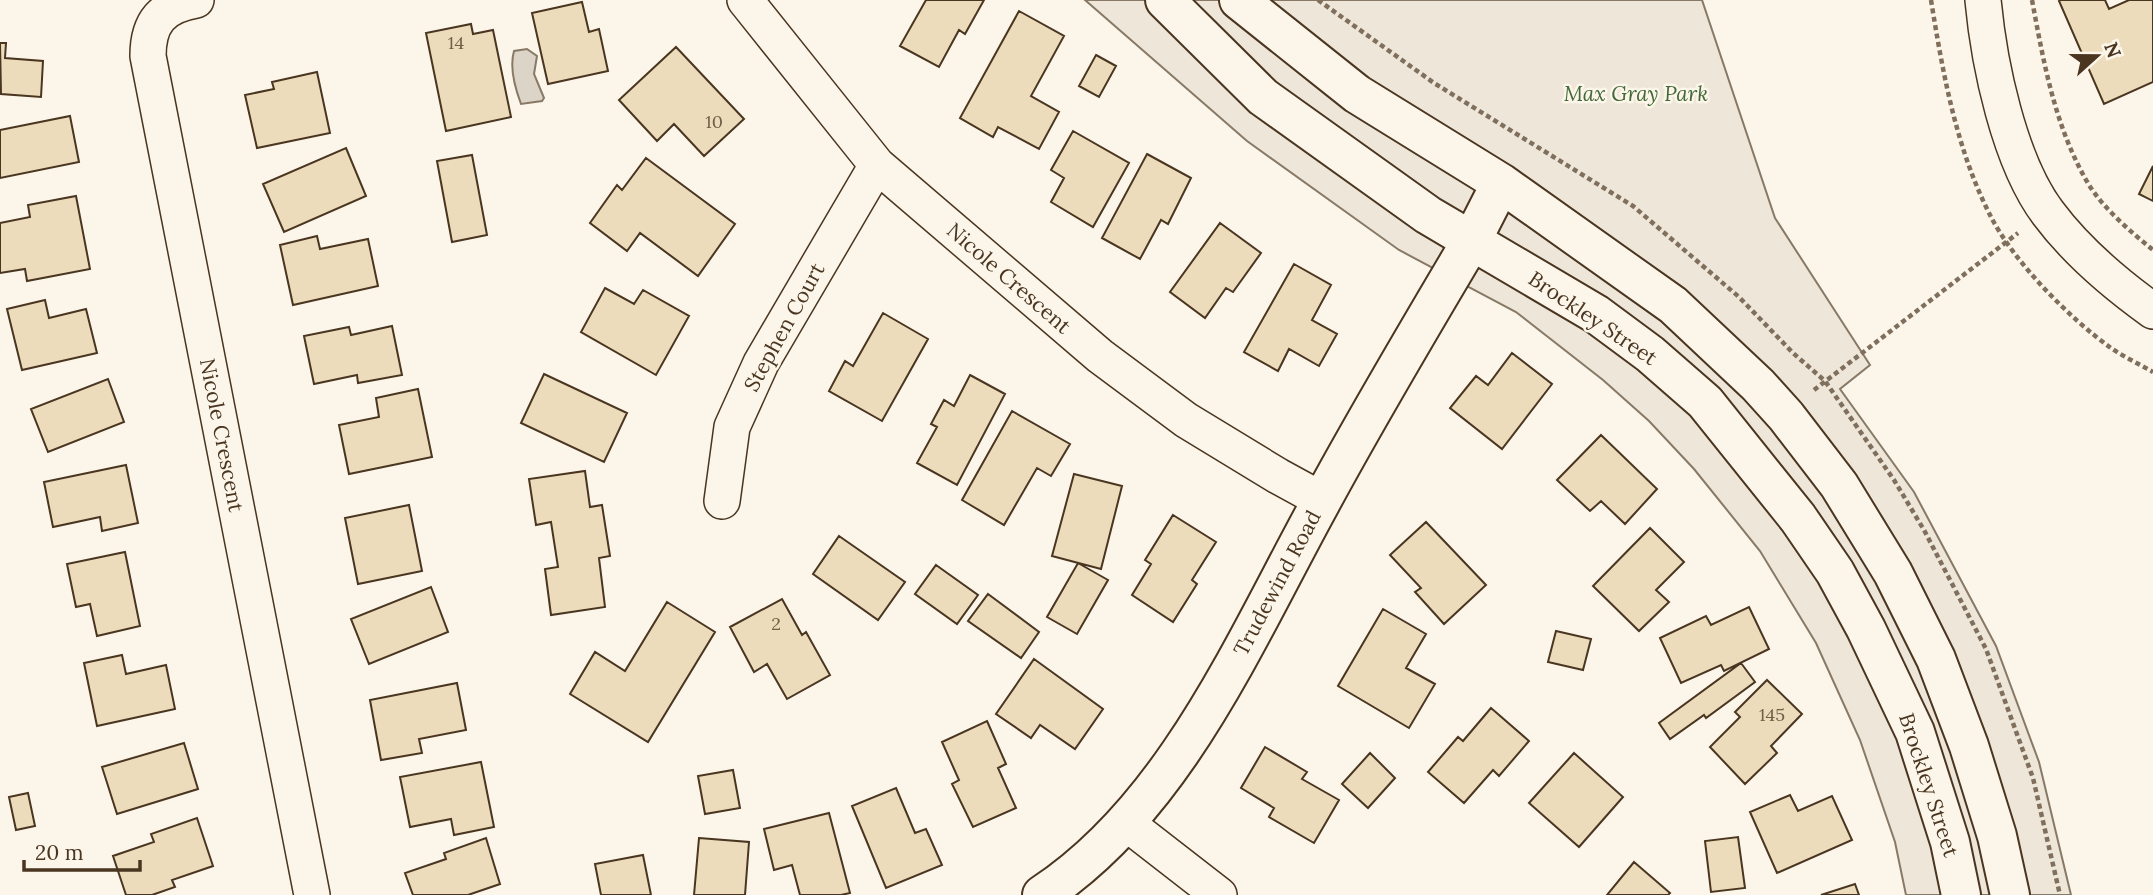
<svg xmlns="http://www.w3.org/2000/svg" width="2153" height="895" viewBox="0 0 2153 895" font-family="Lora,serif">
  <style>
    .green { fill: #ede6d9; stroke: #887966; stroke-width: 2 }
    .water { fill: #dcd4c6; stroke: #887966; stroke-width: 2 }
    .building { fill: #ecdcbc; stroke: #4a3520; stroke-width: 2 }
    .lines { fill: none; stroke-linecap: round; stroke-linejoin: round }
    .minor-casing { stroke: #4a3520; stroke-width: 38 }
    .tertiary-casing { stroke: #4a3520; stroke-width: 42 }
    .secondary-casing { stroke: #4a3520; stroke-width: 42 }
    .path { stroke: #7f6f5c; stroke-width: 4.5; stroke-dasharray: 5 3.5; stroke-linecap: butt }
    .minor { stroke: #fbf6e9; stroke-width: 35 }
    .tertiary { stroke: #fbf6e9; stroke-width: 38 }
    .secondary { stroke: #fbf6e9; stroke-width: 38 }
    .labels { text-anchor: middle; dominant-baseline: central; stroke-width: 5; stroke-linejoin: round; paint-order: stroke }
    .number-label { font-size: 18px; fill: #725f47 }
    .park-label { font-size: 21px; font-style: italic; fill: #436837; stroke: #fbf6e9 }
    .street-label { font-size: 21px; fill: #4a3520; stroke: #fbf6e9 }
  </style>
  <rect width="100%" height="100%" fill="#fbf6e9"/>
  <path class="green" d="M1085,0H1702L1775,218L1870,365L1840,389L1914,492L1996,646L2039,762L2071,895H1906L1895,842L1860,740L1816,643L1760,551L1694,469L1649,421L1603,380L1516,312L1399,250L1247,141Z"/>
  <path class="water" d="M527,49L537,56L534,74L544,98L542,101L521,104C515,88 509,68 514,51Z"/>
  <path class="building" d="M926,0H984L965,34L959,30L939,67L900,46Z
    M2061,0H2105L2109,9L2129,0H2153V82L2104,104L2059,1Z
    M582,2L589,32L599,29L608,71L548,84L532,13Z
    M1019,11L1064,36L1031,96L1059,112L1039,149L998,127L993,137L960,118Z
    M471,24L473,34L493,30L511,117L446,131L426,33Z
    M0,43H6L5,58L43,61L41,97L1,94Z
    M676,47L744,119L704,156L674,124L657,141L619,100Z
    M1096,55L1116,66L1099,97L1079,86Z
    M317,72L330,133L257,148L245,95L274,89L272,82Z
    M70,116L79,162L0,178V130Z
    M1073,131L1129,163L1093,227L1051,202L1064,178L1051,170Z
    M346,148L366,196L284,232L263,184Z
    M1147,154L1191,178L1168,224L1161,220L1140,259L1102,238Z
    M472,155L487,235L452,242L437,161Z
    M646,158L735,224L698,276L640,233L627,251L590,223L617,185L622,190Z
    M2153,166V201L2139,194Z
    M76,196L90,269L27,281L25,269L0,273V223L30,217L28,205Z
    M1220,223L1261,253L1233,292L1226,288L1205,318L1170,292Z
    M317,236L320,249L368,239L378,286L293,305L280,245Z
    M1294,264L1331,285L1312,320L1337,334L1319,366L1289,349L1278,371L1244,352Z
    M605,288L634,304L643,290L689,316L656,375L581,332Z
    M45,300L49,318L86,309L97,353L22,370L7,309Z
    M883,313L928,339L882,421L829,391L845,361L853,366Z
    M392,326L402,375L358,383L357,375L314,384L304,336L349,327L351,335Z
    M1512,353L1552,384L1502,449L1450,408L1476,376L1488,385Z
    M544,374L627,413L604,462L521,423Z
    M970,375L1005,394L957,485L917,463L937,427L931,424L944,400L954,406Z
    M108,379L124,422L48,452L31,409Z
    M418,389L432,457L349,474L339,425L379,417L376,398Z
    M1012,411L1070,444L1051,476L1037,468L1004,525L962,500Z
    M1601,435L1657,489L1625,524L1601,501L1590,511L1557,480Z
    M126,465L138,523L102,531L100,517L53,527L44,482Z
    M585,471L590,507L602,505L610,556L599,558L605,607L551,615L545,569L558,567L551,522L536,525L529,479Z
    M1074,474L1122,486L1101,569L1052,556Z
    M409,505L422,571L358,584L345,518Z
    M1173,515L1216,542L1192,580L1197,584L1173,622L1132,595L1151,564L1145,560Z
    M1426,522L1486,585L1444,624L1415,592L1421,588L1390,555Z
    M1650,528L1684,562L1656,590L1669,602L1639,631L1593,586Z
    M839,536L905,582L878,620L813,574Z
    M125,552L140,626L97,636L90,604L76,607L67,564Z
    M1078,563L1108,580L1077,634L1047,617Z
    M936,565L978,595L957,624L915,594Z
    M431,587L448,632L369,664L351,619Z
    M988,594L1039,632L1021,658L968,621Z
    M782,599L802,635L806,632L830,675L787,699L767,664L754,672L730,627Z
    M667,602L715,632L648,742L570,694L595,652L625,671Z
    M1749,607L1769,649L1724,671L1721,665L1681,683L1660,638L1706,616L1711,625Z
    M1383,609L1426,634L1406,668L1435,684L1409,728L1338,686Z
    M1556,631L1591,639L1583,670L1548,662Z
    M122,655L126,674L166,665L175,709L97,726L84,663Z
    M1034,659L1103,709L1075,749L1040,725L1031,738L996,714Z
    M1741,663L1755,682L1706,718L1704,715L1670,739L1659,723Z
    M1767,680L1802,714L1771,746L1777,753L1745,784L1710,747L1740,717L1735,712Z
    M457,683L466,730L419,739L422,753L381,760L370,700Z
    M1491,708L1529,741L1499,776L1493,770L1464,803L1428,772L1458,737L1463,741Z
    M987,721L1006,764L998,768L1016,808L973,827L952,784L959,780L942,742Z
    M184,743L198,789L117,814L102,767Z
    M1265,747L1307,772L1302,779L1339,800L1314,843L1269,817L1274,808L1241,788Z
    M1370,753L1395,778L1368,808L1342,784Z
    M1574,753L1623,797L1579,847L1529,803Z
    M481,762L494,827L454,835L451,819L410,827L400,777Z
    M733,770L740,808L705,814L698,776Z
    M896,788L915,833L926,829L942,865L886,888L852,806Z
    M28,793L35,826L16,830L9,797Z
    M1790,795L1798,811L1832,796L1852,840L1777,873L1750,812Z
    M829,813L850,893L841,895H800L792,865L774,870L764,829Z
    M197,818L213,866L172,880L175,887L152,895H126L113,856L154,842L151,834Z
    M1738,837L1745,888L1711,892L1705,841Z
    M486,838L500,884L468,895H413L405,873L446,859L444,853Z
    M699,838L749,842L745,895H694Z
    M643,855L651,895H601L595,864Z
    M1634,862L1670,893L1668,895H1607Z
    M1855,884L1859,895H1821Z"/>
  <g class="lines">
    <defs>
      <path id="minor" d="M196,0C162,6 148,22 148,56L312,895
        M745,0L877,165L1100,356L1186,420L1278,476L1322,500
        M1983,0C1989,64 2009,161 2048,213C2077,252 2114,283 2153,311
        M722,501L732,427L761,363L877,165
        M1125,822L1219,895"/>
      <path id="tertiary" d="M1042,895C1176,807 1246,638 1321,502C1369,413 1421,326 1472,240"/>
      <path id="secondary" d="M1165,0L1263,97L1428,215L1596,314L1650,354L1705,402L1798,518L1835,572L1866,629L1915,732L1950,842L1961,895
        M1239,0L1357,94L1501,183L1673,305L1758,385L1786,416L1839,485L1893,573L1936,659L1969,746L1997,836L2010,895
        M1472,240L1501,183"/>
    </defs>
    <use href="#minor" class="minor-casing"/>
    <use href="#tertiary" class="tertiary-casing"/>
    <use href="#secondary" class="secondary-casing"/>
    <path class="path" d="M1318,0L1434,83L1633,206L1739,297L1793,353L1825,381L1894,480L1924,530L1986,649L2033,778L2060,895
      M1931,0C1943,74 1956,148 1990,215C2013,261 2069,318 2111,348C2124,357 2139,364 2153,372
      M2032,0C2044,64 2055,128 2089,185C2104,209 2131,232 2153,250
      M1814,390L2018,233"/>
    <use href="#minor" class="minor"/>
    <use href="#tertiary" class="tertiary"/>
    <use href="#secondary" class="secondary"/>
  </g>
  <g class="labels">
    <g class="number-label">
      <text x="456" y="42">14</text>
      <text x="714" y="121">10</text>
      <text x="776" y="623">2</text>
      <text x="1772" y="714">145</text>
    </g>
    <g class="park-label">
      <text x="1636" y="93">Max Gray Park</text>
    </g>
    <g class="street-label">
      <text transform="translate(1009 278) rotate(41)">Nicole Crescent</text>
      <text transform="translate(1593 318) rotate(34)">Brockley Street</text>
      <text transform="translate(784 327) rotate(-61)">Stephen Court</text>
      <text transform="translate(222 435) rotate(79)">Nicole Crescent</text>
      <text transform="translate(1277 583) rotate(-62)">Trudewind Road</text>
      <text transform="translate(1929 785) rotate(72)">Brockley Street</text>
    </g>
  </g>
  <g transform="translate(2097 56) rotate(69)" stroke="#fbf6e9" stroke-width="5" paint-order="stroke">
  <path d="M0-5L12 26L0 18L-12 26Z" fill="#4a3520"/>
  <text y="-10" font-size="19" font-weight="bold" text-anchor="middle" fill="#4a3520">N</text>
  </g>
  <path d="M24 860v10h116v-10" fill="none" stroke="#4a3520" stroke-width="3.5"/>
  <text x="35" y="860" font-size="21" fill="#4a3520" stroke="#fbf6e9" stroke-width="5" paint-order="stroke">20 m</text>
</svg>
